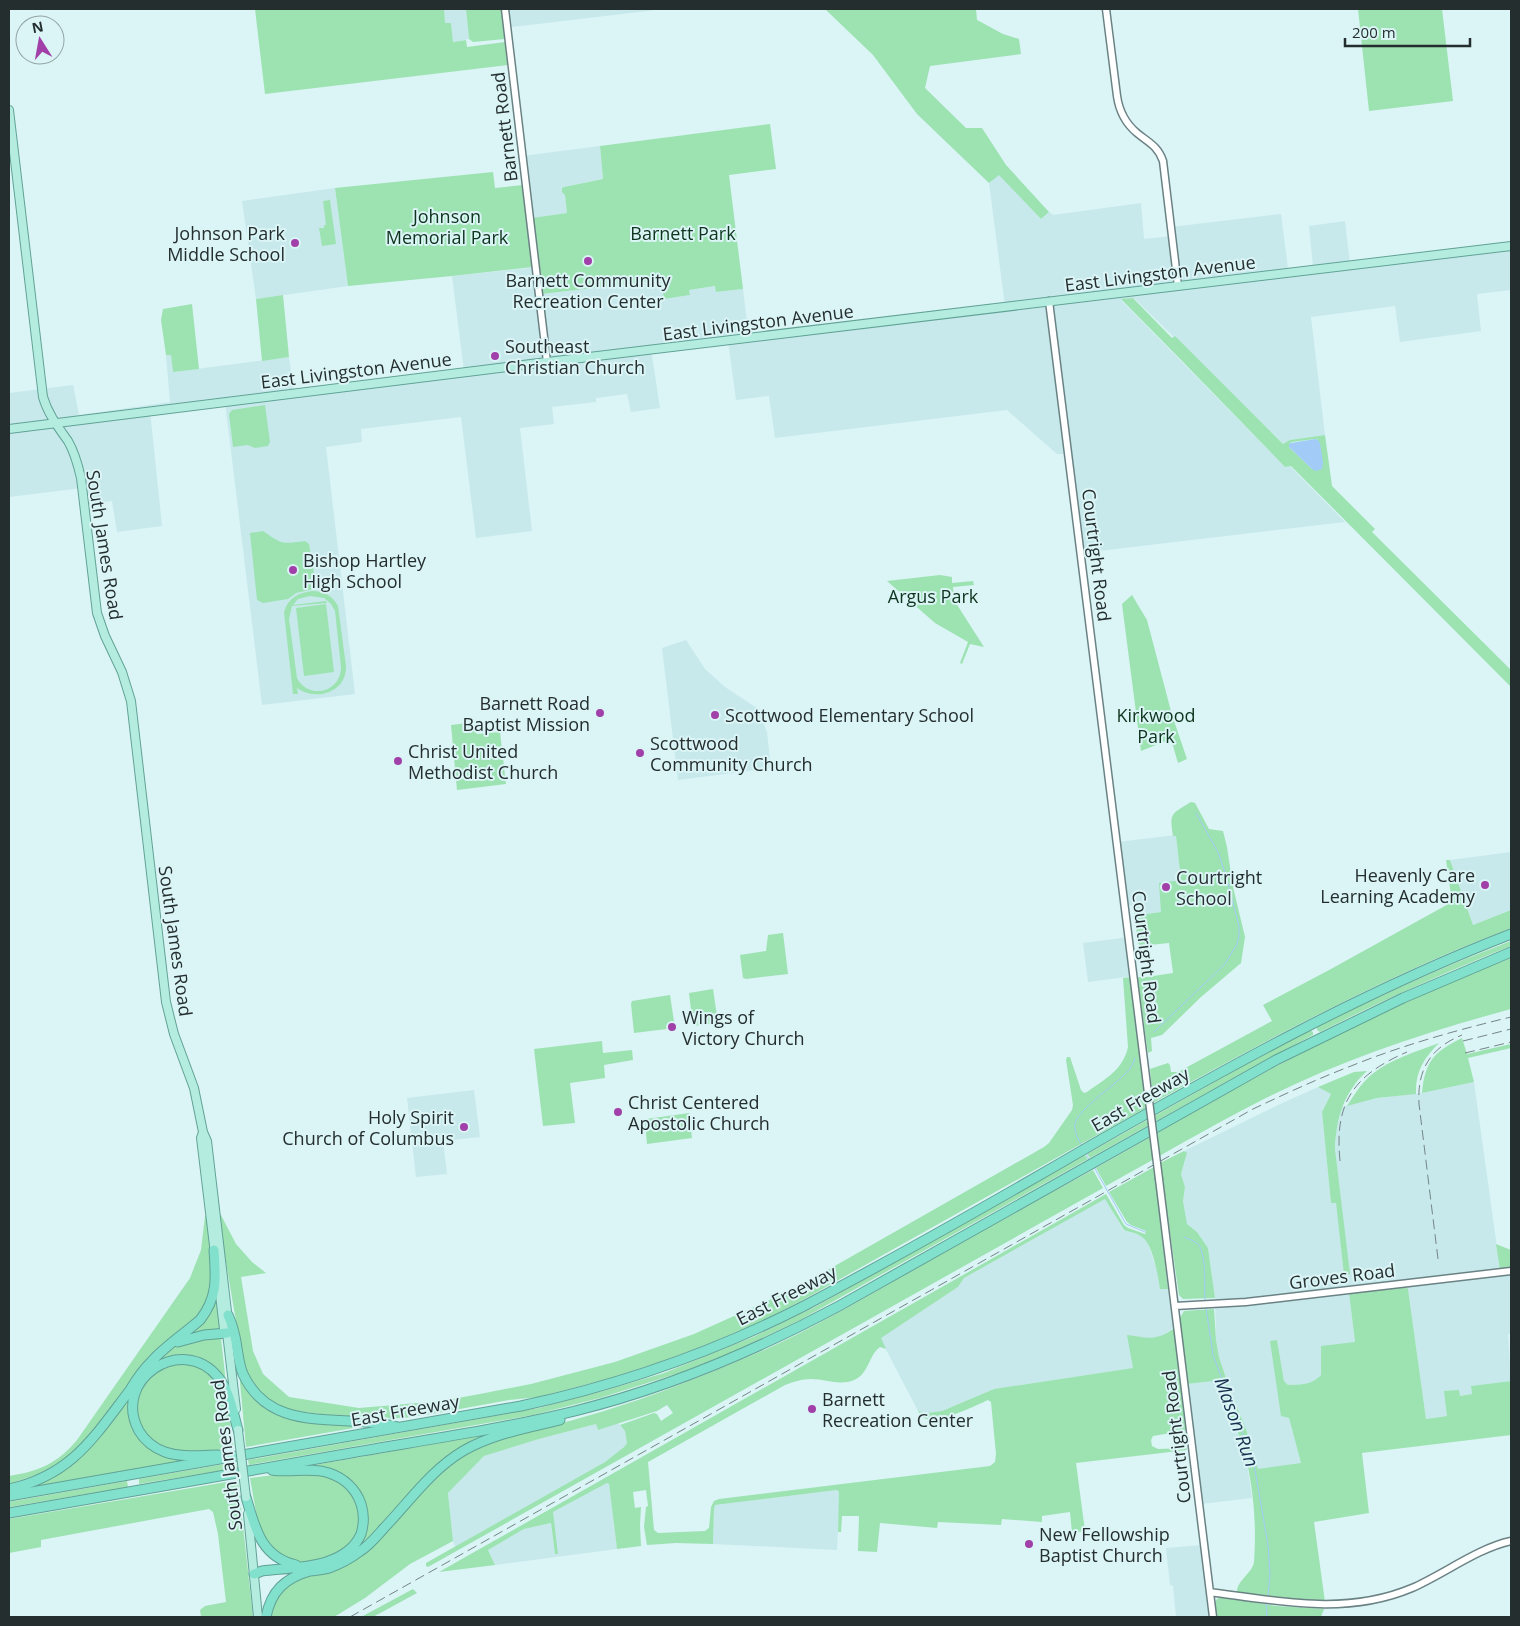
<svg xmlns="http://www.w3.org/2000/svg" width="1520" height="1626" viewBox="0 0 1520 1626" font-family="'Open Sans',sans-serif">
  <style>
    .built { fill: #c7e9eb }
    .green { fill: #9ce3b1; fill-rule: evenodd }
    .water { fill: #a3cbf7 }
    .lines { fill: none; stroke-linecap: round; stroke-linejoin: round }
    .stream { stroke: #a3cbf7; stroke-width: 1 }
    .minor-casing { stroke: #6b8284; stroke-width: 9 }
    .major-casing { stroke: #61a295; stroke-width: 10 }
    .highway-casing { stroke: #61a295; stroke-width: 11 }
    .minor { stroke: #fff; stroke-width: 6 }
    .major { stroke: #b4ede0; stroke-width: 8 }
    .highway { stroke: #82e1cc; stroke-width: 9 }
    .rail { stroke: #758587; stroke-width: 1; stroke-dasharray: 10 5; stroke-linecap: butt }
    .minor-bridge-casing { stroke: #6b8284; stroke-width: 9; stroke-linecap: butt }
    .major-bridge-casing { stroke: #61a295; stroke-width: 10; stroke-linecap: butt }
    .minor-bridge { stroke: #fff; stroke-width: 6 }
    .major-bridge { stroke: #b4ede0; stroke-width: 8 }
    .poi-dot { fill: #a040a8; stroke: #dbf4f6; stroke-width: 2 }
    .labels { text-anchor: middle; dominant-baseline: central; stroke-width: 4; stroke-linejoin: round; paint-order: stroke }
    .street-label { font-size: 18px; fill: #242e2f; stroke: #dbf4f6 }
    .park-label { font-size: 18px; fill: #0d341d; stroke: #dbf4f6 }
    .poi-label { font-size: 18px; fill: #242e2f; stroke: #dbf4f6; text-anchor: start }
    .water-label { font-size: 19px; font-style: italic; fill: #14304d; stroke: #dbf4f6 }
  </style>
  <rect width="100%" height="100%" fill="#dbf4f6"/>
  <path class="built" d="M443,9H466L469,39L453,42L451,23H445Z
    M501,9H664L504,28Z
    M600,146L603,179L564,187L567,213L527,219L523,185H525L522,156Z
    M999,174L1041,219L1049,212L1053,215L1141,203L1144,239L1172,236L1171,227L1281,214L1288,269L1313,267L1309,226L1345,221L1350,264L1511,245V290L1477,294L1481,331L1400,342L1395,306L1311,317L1325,435L1290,440L1284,445L1134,298L1121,300L1285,467L1290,466L1345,522L1082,553L1069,454H1057L1007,410L775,438L769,396L736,400L728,341L651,349L660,408L631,412L627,394L596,398V402L552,407L554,424L520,428L532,531L476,538L461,417L361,429L362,442L326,447L355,694L262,705L225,402L150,411L162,526L117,532L112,501L84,505L82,488L9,497V393L73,385L79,415L170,402L166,355L171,354L173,372L289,357L295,398L319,395V390L464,371L452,276L538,267L543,294L661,280L664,299L690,295L689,290L716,286L717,292L743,289L749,338L1005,306L989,183Z
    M335,188L348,286L256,299L242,201Z
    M686,640L705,669L725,687L757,708L767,732L771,768L678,780L662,648Z
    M1176,835L1181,880L1161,912L1139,915L1137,905L1126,906L1118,842Z
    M1511,852V910L1473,925L1450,860Z
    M1129,937L1134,976L1088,982L1083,943Z
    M1474,1082L1500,1269L1511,1268V1334H1508L1511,1381L1471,1386L1472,1394L1460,1396L1447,1416L1426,1419L1408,1289L1349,1293L1355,1342L1314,1382L1307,1384L1288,1385L1284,1381L1277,1341L1289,1418L1301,1463L1258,1470L1246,1429L1230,1390L1219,1357L1216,1340L1215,1298L1208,1248L1197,1232L1187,1224L1183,1201L1185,1187L1181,1174L1187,1154L1184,1151L1278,1105L1318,1087L1331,1094L1322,1112L1331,1203L1336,1202L1344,1274H1349L1335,1149L1336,1131L1342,1107L1377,1098L1422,1093Z
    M474,1090L480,1137L443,1141L447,1174L416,1177L407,1098Z
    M1106,1198L1123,1230L1142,1236L1147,1241L1157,1270L1160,1288L1168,1289L1174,1329L1169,1331L1163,1336L1146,1339L1135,1336L1134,1368L994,1389L942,1411L927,1413L918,1411L880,1338L958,1287L964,1278Z
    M1213,1381L1240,1438L1246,1456L1252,1498L1201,1504L1187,1384Z
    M618,1423L625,1431L627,1443L624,1447L605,1462L455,1547L453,1541L448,1493L484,1456L539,1439L596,1424L598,1430Z
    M607,1483L609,1484L617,1549L495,1565L488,1550L524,1529L551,1523L555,1554L553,1512Z
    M837,1490L840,1492L837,1550L713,1544L714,1508L715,1505Z
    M1202,1545L1210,1617H1176L1173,1586L1170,1585L1166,1548Z"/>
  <path class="green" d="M255,9H444L445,23H451L453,42L466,40L467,47L505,42L508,65L265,94Z
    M466,9H501L505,39L473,42L469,39Z
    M825,9H976L977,20L1003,34L1019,39L1021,54L930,66L925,88L966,128H982L1006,165L1049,212L1041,219L999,175L989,183L917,114L873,55Z
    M1358,9H1442L1453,101L1369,111Z
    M770,124L776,169L729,175L743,289L716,292L715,286L689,290L690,295L664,299L661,280L542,294L532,218L567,213L565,195L562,192V188L564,187L603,179L600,146Z
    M493,172L495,188L523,185L533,267L452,276L348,286L335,188Z
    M330,200L336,244L322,246L319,228H324V225H326L323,201Z
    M283,295L289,357L262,361L256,299Z
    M1133,298L1172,338L1175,336L1283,444L1290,440L1325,435L1332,486L1375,529L1372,532L1511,670V687L1291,466L1285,467L1185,364L1121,299ZM1315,439L1318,440L1312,469L1289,447V444L1292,442Z
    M192,304L199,369L173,372L171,355H166L161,320L163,309Z
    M265,405L270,442L268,446L255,448L248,445L233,447L229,414L232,410Z
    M263,531C283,545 282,544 305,541L309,544L316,585L313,589L296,593L288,599L263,603L257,600L250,533Z
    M940,575L952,577V583L973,581L974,585L953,587L954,600L984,647L970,644L962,664L960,663L968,642L935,623L887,581Z
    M312,591C324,591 332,595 338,606L346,666C347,692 316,702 297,688L298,694H293L284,612C288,598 298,593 312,591ZM310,596L324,598L331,604L335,611L341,667C341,693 308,700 297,678L289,619L292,606L327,603L326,601L293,605L298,599Z
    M1132,595L1147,620L1172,715L1187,759L1178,763L1171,739L1141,751L1122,604Z
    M326,604L334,672L304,676L296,608Z
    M468,723L477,734L500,732L506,784L457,790L451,725Z
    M1191,802L1195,803L1209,829L1223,831L1227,847L1233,887L1245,937L1241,963L1201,997L1162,1035L1151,1038L1152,1051L1148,1053L1137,977H1147L1173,973L1169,943L1140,946L1138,943L1133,904L1137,905L1139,915L1161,912L1159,883L1181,880L1176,836H1173C1169,812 1172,814 1191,802Z
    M1446,860H1450L1473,925L1511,910V928C1387,975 1270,1038 1153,1103L1150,1069L1168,1063L1170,1065L1171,1072H1178L1272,1021L1263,1005L1331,969L1452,902Z
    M783,933L788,974L746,979L743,978L740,955L766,951L768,935Z
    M1511,941V946C1446,972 1383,1000 1320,1032L1317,1030V1027C1381,995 1445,966 1511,941Z
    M1511,958V1009C1426,1032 1341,1060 1262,1100C1209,1127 1158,1157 1106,1186L1096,1168C1169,1127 1240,1084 1315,1046C1378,1014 1444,984 1511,958Z
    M1131,977L1147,1107L801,1301L764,1320L708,1344L657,1363L607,1379L539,1397L509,1400L438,1413L404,1418L363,1419L287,1410L263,1397L247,1375L242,1357L218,1215H221L236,1244L252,1262L266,1273L241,1277L253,1351L263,1374L289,1397L359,1408L441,1401L480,1394L531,1384L615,1362L694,1334L796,1288L1044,1147L1049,1143L1072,1110L1073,1105L1066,1060L1067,1057H1070L1081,1090L1084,1093L1087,1092C1105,1079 1123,1070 1128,1047L1123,978Z
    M713,989L718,1023L693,1026L689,993Z
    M670,995L675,1028L634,1033L631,1004L632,1001Z
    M1310,1030L1313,1032V1035L1242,1073L1090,1158L1087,1154L1243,1066Z
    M1462,1038L1467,1054L1511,1044V1048L1468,1058L1474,1082L1422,1093C1425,1061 1434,1052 1462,1038Z
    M602,1041L603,1053L632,1050L633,1060L604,1065L605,1078L570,1083L575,1123L543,1126L534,1049Z
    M1439,1043C1424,1058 1415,1072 1416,1094L1377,1098L1347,1106C1354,1095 1361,1084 1371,1075C1390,1059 1416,1052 1439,1043Z
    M1367,1071C1344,1092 1336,1118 1335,1149L1350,1274L1344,1275L1336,1203H1331L1322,1112L1331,1094L1318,1087L1354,1072Z
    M689,1113L692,1138L647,1144L645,1122L646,1119Z
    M1184,1151L1187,1153L1181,1174L1185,1187L1183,1201L1187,1224L1197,1232L1208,1248L1215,1298L1183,1299L1179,1295L1160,1163Z
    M1085,1155L1088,1159L800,1320L735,1351L682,1372L600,1398L533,1415L249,1465L248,1460L539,1408L607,1390L664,1373L753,1337L815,1307Z
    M1154,1167L1168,1289H1160C1158,1276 1153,1244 1142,1237C1137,1233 1129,1232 1124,1230L1105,1199L964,1278L958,1287L881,1338L886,1349L880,1347C868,1356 869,1374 854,1380C840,1386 825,1379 811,1379C802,1379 793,1382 785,1385L648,1462L654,1530L658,1533L705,1531L709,1528L711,1507L714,1501L719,1499L990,1466L995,1462L996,1454L991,1402L988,1400C975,1406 940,1423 927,1419C922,1418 921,1415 918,1411L927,1413L942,1411L994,1389L1133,1368L1127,1335C1139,1336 1148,1340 1160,1336C1165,1335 1169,1331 1174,1329L1188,1430L1153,1436L1151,1440L1152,1446L1158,1449L1186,1448L1187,1450L1076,1463L1085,1531L1072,1533L1070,1512L1042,1516V1522L1002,1519L1001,1525L938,1522L937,1528L880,1523L877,1552L858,1551L859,1516H842L841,1532H838L839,1492L837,1490L715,1505L714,1509L713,1544L676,1543L647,1545L644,1527L646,1507L648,1506L646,1490L633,1492L635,1508L641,1507L640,1525L641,1546L617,1549L609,1484L607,1483L553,1512L558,1554H555L551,1523L524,1529L488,1550L495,1565L439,1572L1106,1194L1124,1225L1128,1228L1145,1234L1146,1231L1131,1225L1127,1222L1109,1192Z
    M1093,1170L1103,1188L428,1567L426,1566V1563L605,1462L624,1447L627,1443L625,1431L620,1425L654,1413L657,1414L661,1421L673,1413L667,1405L657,1411L598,1430L596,1424L539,1439L484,1456L448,1493L453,1541L410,1564L365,1598L334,1617H270C277,1568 324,1581 355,1560C370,1550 381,1535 392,1522C418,1494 444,1465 478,1447C508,1432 548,1428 580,1418C634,1403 686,1383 738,1361C801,1336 859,1301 917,1268C976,1235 1034,1202 1093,1170Z
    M205,1216H207L212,1282L205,1311L137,1372L99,1425L76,1452L54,1467L42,1473L9,1484V1476C39,1471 57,1464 77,1440L190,1278L201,1250Z
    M1496,1244L1511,1250V1268L1500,1270Z
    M1405,1286L1408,1289L1426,1419L1447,1416L1444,1391L1459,1390L1460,1396L1472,1394L1471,1386L1511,1381V1435L1362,1453L1369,1513L1314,1522L1325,1602L1300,1601L1237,1592C1237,1580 1252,1574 1254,1562C1257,1524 1253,1477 1241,1441C1234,1420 1222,1401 1213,1381L1187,1384L1180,1318L1184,1311L1214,1309L1216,1340L1219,1357L1230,1390L1246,1429L1258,1469L1301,1463L1289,1418L1281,1416L1270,1341L1277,1340L1284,1381L1288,1385C1302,1384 1310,1386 1321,1375V1346L1355,1342L1349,1293Z
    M216,1300L220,1330L189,1335L209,1313Z
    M218,1336L221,1338L226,1383L203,1362L156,1364L157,1358L179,1343Z
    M177,1363L197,1365L218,1381L227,1403L234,1449L207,1452H189L164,1449L145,1435L136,1415L138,1395L151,1374Z
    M239,1372L272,1409L365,1426L246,1447Z
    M134,1386L138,1433L186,1460L26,1488L60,1470Z
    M491,1434L466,1446L368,1541L352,1554L362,1535L358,1491L309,1468V1466Z
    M236,1462L237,1468L139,1484V1479Z
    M311,1473L331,1477L346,1486L359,1506V1528L349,1545L339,1554L317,1561L302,1562L287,1559L273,1550L262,1534L257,1518L250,1478L282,1474Z
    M238,1480L253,1617H201L200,1610L205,1606L226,1602L218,1534L213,1512L209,1509L41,1540V1547L9,1553V1519Z
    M127,1481L128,1487L9,1507V1502Z
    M413,1589L417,1593L373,1617H361Z
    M1220,1597L1277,1606L1324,1609L1321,1617H1215C1215,1609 1212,1601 1220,1597Z"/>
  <path class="water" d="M1315,439L1318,440L1320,443L1323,463L1322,469L1316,471L1312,469L1289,447V444L1291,443Z"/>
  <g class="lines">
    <path class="stream" d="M1154,1032L1225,964L1237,944L1239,936V926L1227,879L1218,852L1196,813
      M1082,1146C1078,1139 1074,1132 1075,1124C1078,1109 1114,1086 1125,1074C1130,1070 1133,1064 1135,1058
      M1086,1154L1090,1161
      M1094,1167L1126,1224L1145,1232
      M1184,1237C1188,1239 1195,1241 1198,1244C1207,1255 1204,1287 1205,1301
      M1206,1308L1213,1355L1254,1464L1268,1545L1270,1574L1268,1597
      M1266,1603L1267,1617"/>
    <defs>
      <path id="minor" d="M505,9L547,362
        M1106,9L1117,96C1119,110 1125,123 1137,133C1148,142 1158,146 1163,161L1178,286
        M1049,301L1148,1093
        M1159,1179L1213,1617
        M1175,1306L1246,1302L1511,1271
        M1210,1592C1278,1601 1346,1616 1412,1588C1444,1574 1478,1548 1511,1541"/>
      <path id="major" d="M9,110L43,397C48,414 58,427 68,441C75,453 78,465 81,478L97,613L105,636L122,672L131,701L166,1002L174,1034L194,1088L203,1132L207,1141L228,1320
        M9,429L539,363L1511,246
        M203,1132L201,1138L215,1254
        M218,1278L224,1329L227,1333L236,1409
        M248,1514L258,1617"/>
      <path id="highway" d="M228,1315C230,1320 232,1324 233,1329C238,1344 237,1360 243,1374C272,1437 345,1412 398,1427
        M178,1342L204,1335L227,1333
        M218,1455C200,1455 182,1458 165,1452C154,1448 145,1441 139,1431C111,1380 182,1333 218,1377C230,1391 233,1413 238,1430
        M9,1489C72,1475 94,1437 130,1390C136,1380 143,1370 151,1362C165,1346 184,1334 200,1320C218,1297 216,1278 214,1250
        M9,1496L521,1406C619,1385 714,1352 804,1306C902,1254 999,1199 1095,1143C1230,1066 1366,990 1511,934
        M246,1497C255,1528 261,1557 296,1565
        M9,1513C115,1495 222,1475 328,1457C410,1442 493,1431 575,1411C667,1388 755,1351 839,1306L1276,1060L1403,998L1511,952
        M254,1574L262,1571C294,1567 346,1569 361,1534C364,1524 364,1513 361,1504C356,1489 344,1478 329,1473C311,1467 291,1473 272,1470
        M266,1617C271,1591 285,1578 310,1571C316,1570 323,1570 329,1568C340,1564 350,1559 359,1552C369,1546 376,1537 384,1528C409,1502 431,1470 463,1451C492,1434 527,1428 560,1420"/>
    </defs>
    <use href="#minor" class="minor-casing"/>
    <use href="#major" class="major-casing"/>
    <use href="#highway" class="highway-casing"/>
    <use href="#minor" class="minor"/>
    <use href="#major" class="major"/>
    <use href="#highway" class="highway"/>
    <path class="rail" d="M1463,1041L1511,1029
      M1465,1053L1511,1042
      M1340,1161C1334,1102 1354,1075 1407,1052
      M1438,1259L1419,1104C1417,1070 1430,1048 1462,1035
      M350,1617L1253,1109C1285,1094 1317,1079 1351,1066C1403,1045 1457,1030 1511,1017"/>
    <defs>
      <path id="minor-bridge" d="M1148,1093L1159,1179"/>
      <path id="major-bridge" d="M238,1430L246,1497"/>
    </defs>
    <use href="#minor-bridge" class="minor-bridge-casing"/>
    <use href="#major-bridge" class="major-bridge-casing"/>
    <use href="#minor-bridge" class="minor-bridge"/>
    <use href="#major-bridge" class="major-bridge"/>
  </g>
  <g class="poi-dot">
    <circle cx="295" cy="243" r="5"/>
    <circle cx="588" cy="261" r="5"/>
    <circle cx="495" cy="356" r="5"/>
    <circle cx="293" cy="570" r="5"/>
    <circle cx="600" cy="713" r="5"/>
    <circle cx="715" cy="715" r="5"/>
    <circle cx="640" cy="753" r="5"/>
    <circle cx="398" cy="761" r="5"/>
    <circle cx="1485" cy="885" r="5"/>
    <circle cx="1166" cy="887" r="5"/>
    <circle cx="672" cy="1027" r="5"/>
    <circle cx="618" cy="1112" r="5"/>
    <circle cx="464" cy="1127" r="5"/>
    <circle cx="812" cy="1409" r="5"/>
    <circle cx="1029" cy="1544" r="5"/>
  </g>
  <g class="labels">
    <g class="street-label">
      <text transform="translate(504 127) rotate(-97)">Barnett Road</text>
      <text transform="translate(1160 273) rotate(-7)">East Livingston Avenue</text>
      <text transform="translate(758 322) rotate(-7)">East Livingston Avenue</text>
      <text transform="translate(356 370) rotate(-7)">East Livingston Avenue</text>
      <text transform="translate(105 545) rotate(81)">South James Road</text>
      <text transform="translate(1097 555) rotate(83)">Courtright Road</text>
      <text transform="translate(176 941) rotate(82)">South James Road</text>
      <text transform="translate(1147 957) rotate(83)">Courtright Road</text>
      <text transform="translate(1140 1099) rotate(-30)">East Freeway</text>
      <text transform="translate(1342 1276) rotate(-7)">Groves Road</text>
      <text transform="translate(786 1295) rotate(-27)">East Freeway</text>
      <text transform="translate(405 1410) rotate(-10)">East Freeway</text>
      <text transform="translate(1176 1437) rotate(-97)">Courtright Road</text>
      <text transform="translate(226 1455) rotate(-97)">South James Road</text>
    </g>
    <g class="park-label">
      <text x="447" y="216">Johnson<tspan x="447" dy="21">Memorial Park</tspan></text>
      <text x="683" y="233">Barnett Park</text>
      <text x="933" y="596">Argus Park</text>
      <text x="1156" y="715">Kirkwood<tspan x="1156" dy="21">Park</tspan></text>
    </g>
    <g class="poi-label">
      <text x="285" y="233" text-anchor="end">Johnson Park<tspan x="285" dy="21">Middle School</tspan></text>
      <text x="588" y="280" text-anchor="middle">Barnett Community<tspan x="588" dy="21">Recreation Center</tspan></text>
      <text x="505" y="346">Southeast<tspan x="505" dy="21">Christian Church</tspan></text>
      <text x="303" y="560">Bishop Hartley<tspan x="303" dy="21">High School</tspan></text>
      <text x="590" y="703" text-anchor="end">Barnett Road<tspan x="590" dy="21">Baptist Mission</tspan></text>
      <text x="725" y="715">Scottwood Elementary School</text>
      <text x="650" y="743">Scottwood<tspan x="650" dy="21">Community Church</tspan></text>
      <text x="408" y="751">Christ United<tspan x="408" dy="21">Methodist Church</tspan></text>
      <text x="1475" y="875" text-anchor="end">Heavenly Care<tspan x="1475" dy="21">Learning Academy</tspan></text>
      <text x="1176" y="877">Courtright<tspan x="1176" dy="21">School</tspan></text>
      <text x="682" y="1017">Wings of<tspan x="682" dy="21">Victory Church</tspan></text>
      <text x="628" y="1102">Christ Centered<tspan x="628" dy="21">Apostolic Church</tspan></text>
      <text x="454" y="1117" text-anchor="end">Holy Spirit<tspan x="454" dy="21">Church of Columbus</tspan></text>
      <text x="822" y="1399">Barnett<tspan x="822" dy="21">Recreation Center</tspan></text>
      <text x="1039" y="1534">New Fellowship<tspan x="1039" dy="21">Baptist Church</tspan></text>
    </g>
    <g class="water-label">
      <text transform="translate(1237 1422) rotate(70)">Mason Run</text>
    </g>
  </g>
  <rect width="1520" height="1626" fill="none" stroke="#242e2f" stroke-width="20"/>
  <g transform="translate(40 40) rotate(349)"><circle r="24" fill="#dbf4f6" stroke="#92a5a6"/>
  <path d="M0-4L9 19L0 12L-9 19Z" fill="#a040a8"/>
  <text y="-8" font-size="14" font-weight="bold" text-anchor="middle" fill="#242e2f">N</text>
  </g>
  <path d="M1345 38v8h125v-8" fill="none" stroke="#242e2f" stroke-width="2.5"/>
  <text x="1352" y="38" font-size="15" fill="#242e2f" stroke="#dbf4f6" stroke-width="4" paint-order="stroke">200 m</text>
</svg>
